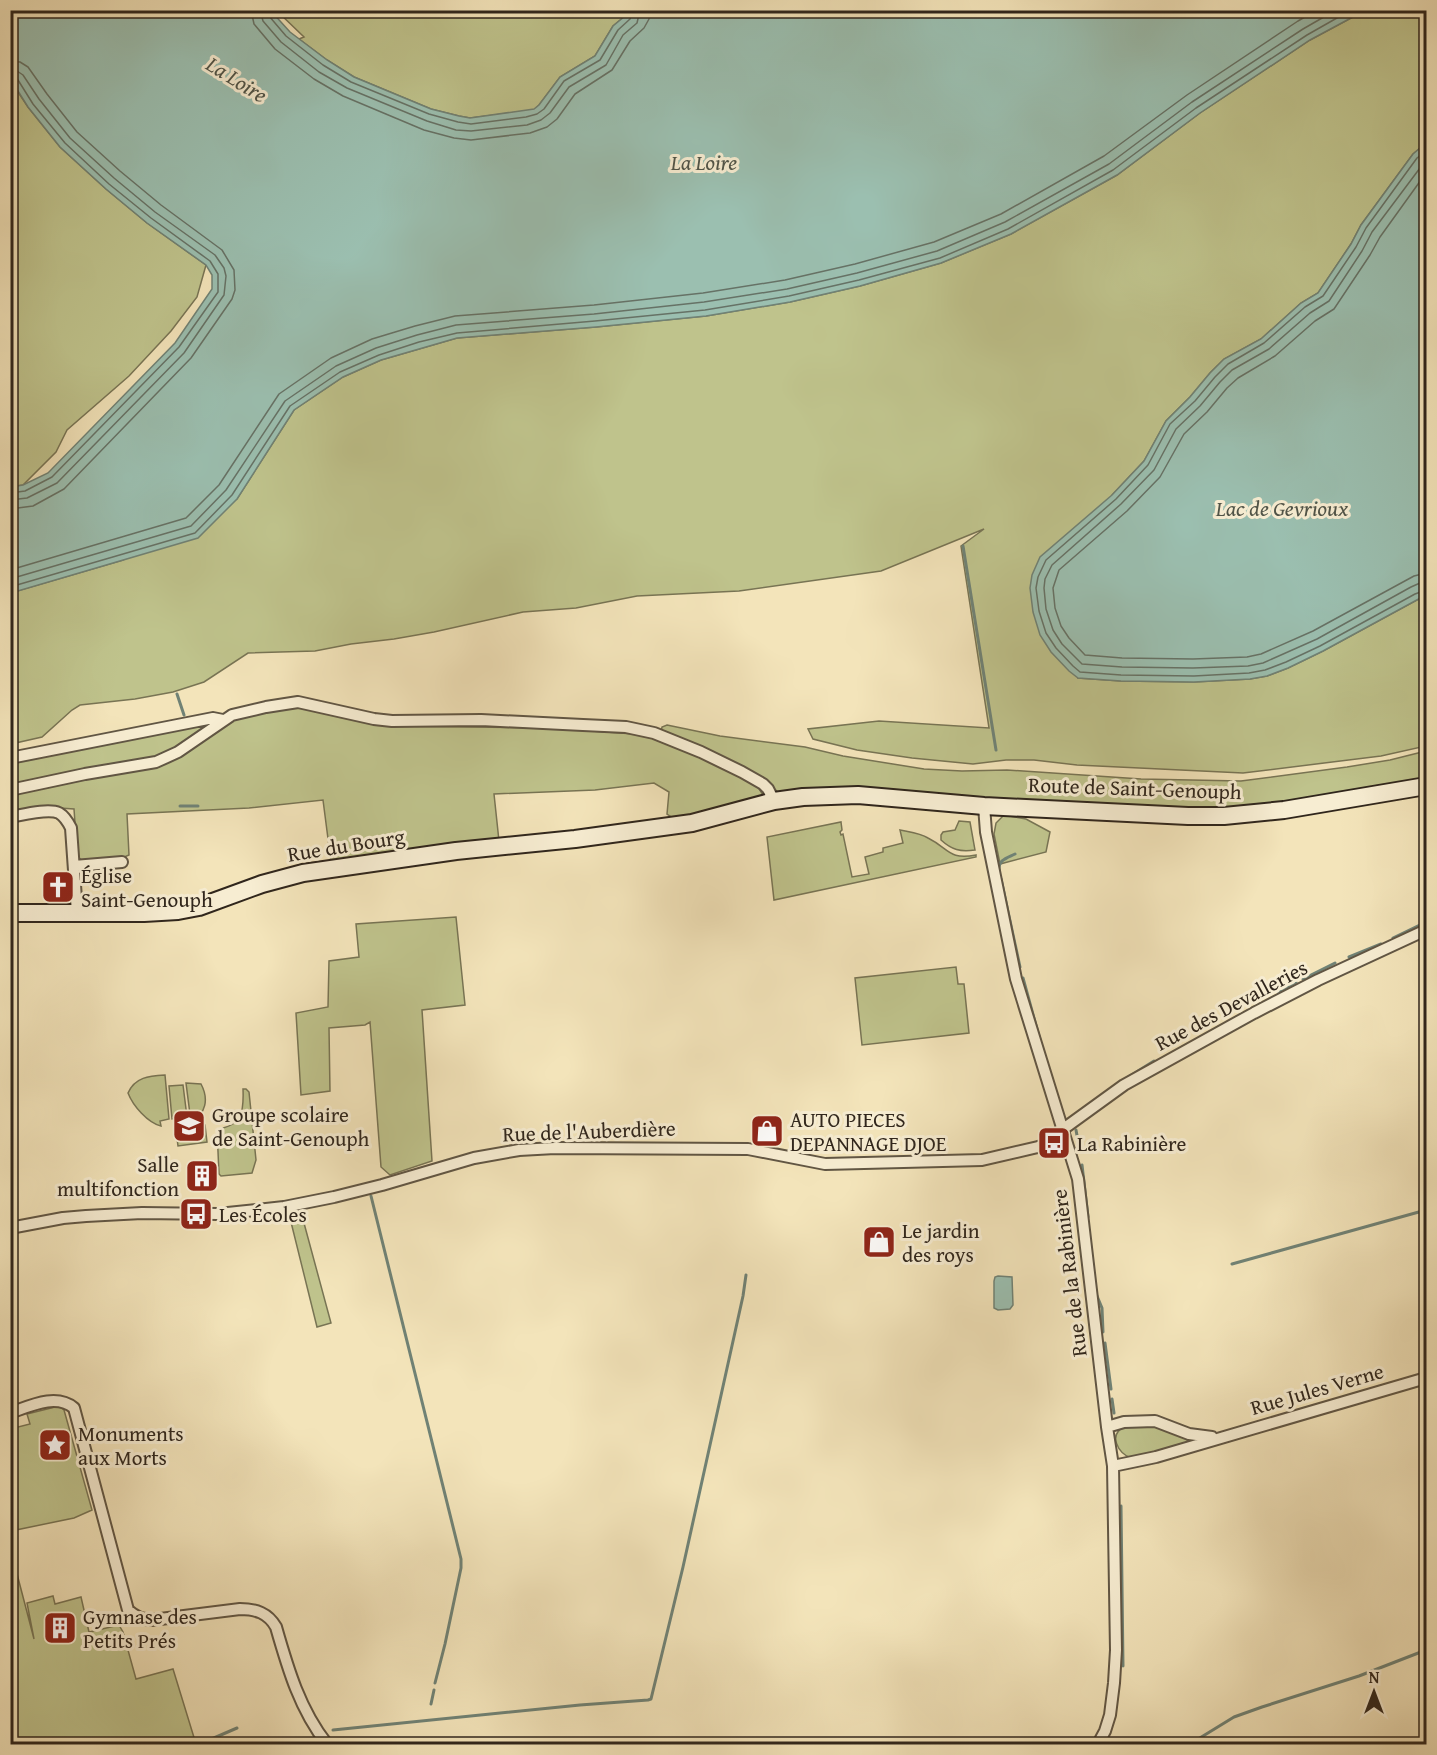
<svg xmlns="http://www.w3.org/2000/svg" width="1437" height="1755" viewBox="0 0 1437 1755" font-family="'Gentium Book Plus',serif">
  <style>
    .green { fill: #bfc38c; stroke: #787454; stroke-width: 1.5 }
    .water { fill: #9bbfb0; stroke: #708275; stroke-width: 1.5 }
    .lines { fill: none; stroke-linecap: round; stroke-linejoin: round }
    .shore { stroke: #667266; stroke-width: 1.5 }
    .stream { stroke: #708275; stroke-width: 3 }
    .street-casing { stroke: #615644; stroke-width: 14 }
    .secondary-casing { stroke: #30261c; stroke-width: 20 }
    .street { stroke: #f7edd2; stroke-width: 10 }
    .secondary { stroke: #f7edd2; stroke-width: 16 }
    .labels { text-anchor: middle; dominant-baseline: central; stroke-width: 6; stroke-linejoin: round; paint-order: stroke }
    .street-label { font-size: 21px; fill: #30261c; stroke: #f7edd2 }
    .poi-label { font-size: 21px; fill: #30261c; stroke: #f7edd2; text-anchor: start }
    .water-label { font-size: 22px; font-style: italic; fill: #505448; stroke: #f7edd2 }
  </style>
  <rect width="100%" height="100%" fill="#f3e4ba"/>
  <filter id="stains"><feTurbulence type="fractalNoise" baseFrequency=".00333" numOctaves="4"/><feColorMatrix values="0 0 0 0 .2 0 0 0 0 .09 0 0 0 0 .02 0 0 0 .5 -.17"/></filter>
  <radialGradient id="worn" r=".72"><stop offset=".6" stop-color="#630" stop-opacity="0"/><stop offset="1" stop-color="#630" stop-opacity=".3"/></radialGradient>
  <path class="green" d="M543,10L628,11L625,16L613,26L595,56L560,77L539,105L534,110L470,118L459,116L431,109L354,77L327,60L299,39L304,37L277,11Z
    M1364,11H1426V143L1413,154L1361,225L1351,244L1318,293L1301,303L1261,339L1224,359L1210,373L1190,397L1166,421L1144,461L1112,495L1078,678L1121,681L1194,682L1250,679L1267,676L1288,668L1323,651L1426,595V746L1381,756L1243,773L1077,765L1034,760H1006L973,764L912,758L857,750L813,739L808,729L879,721L989,728L961,546L984,529L881,571L739,591L637,596L576,608L523,612L434,632L394,639L351,644L315,651L248,653L204,682L173,692L135,699L80,705L72,710L42,737L11,744L10,593L123,560L237,499L294,410L343,377L381,360L457,338L596,327L706,316L790,302L860,286L941,263L1011,234L1117,175L1200,113L1310,40Z
    M10,80L28,107L60,147L106,189L147,223L206,265L197,297L171,331L129,376L67,430L56,452L23,485L11,487Z
    M294,706L308,707L363,722L394,726L549,728L634,734L663,741L742,772L758,787L763,795L760,798L676,820L667,814L669,792L654,783L595,790L494,794L499,841L331,862L323,800L249,808L127,814L129,855L122,858L83,861L79,858L77,851L74,809L59,808L11,812L10,794L159,764L222,725L241,717Z
    M216,723L167,755L11,786L10,761Z
    M667,725L720,736L805,747L843,756L924,769L962,771L1007,770L1141,779L1241,781L1347,767L1390,760L1426,751V778L1402,784L1222,811L782,794L778,792L760,777L661,732L662,727Z
    M1004,815L1026,819L1050,832L1046,852L1000,864L994,834L996,823Z
    M959,821L970,822L975,850C960,852 952,850 941,840V835L943,832L955,830Z
    M841,822L842,830L840,832L841,835L843,834L852,877L869,874L865,857L883,852V848L903,843L900,830C909,832 920,833 928,838C950,849 948,860 976,855V857L774,900L767,837Z
    M456,917L465,1005L422,1010L432,1161L390,1175L381,1167L370,1022L365,1025L329,1028L330,1091L301,1095L296,1013L328,1007L329,961L359,957L356,924Z
    M956,967L958,984H964L969,1033L862,1045L855,978Z
    M165,1075L169,1119L160,1121L161,1126C148,1123 133,1106 128,1093C135,1077 149,1076 165,1075Z
    M186,1083L201,1084C209,1099 206,1114 191,1122Z
    M183,1085L187,1117L172,1119L169,1086Z
    M243,1089H246L249,1092L256,1160L252,1173L221,1176L219,1174L217,1129C242,1126 244,1112 243,1089Z
    M205,1125L207,1142L178,1146L176,1130Z
    M301,1212L331,1323L317,1327L289,1214Z
    M59,1406L64,1410L92,1510L74,1518L11,1531L10,1429L30,1424L27,1414Z
    M1149,1424L1202,1441L1131,1458C1118,1453 1108,1435 1124,1427C1130,1424 1142,1425 1149,1424Z
    M10,1547L34,1639L27,1603L53,1596L55,1604L81,1597L89,1632L119,1625L123,1632L136,1679L173,1669L196,1744H11Z"/>
  <path class="water" d="M11,10L271,11L290,32L327,60L354,77L431,109L459,116L470,118L534,109L539,105L560,77L595,56L613,26L625,16L628,11H1364L1310,40L1200,113L1117,175L1011,234L941,263L860,286L790,302L706,316L596,327L457,338L381,360L343,377L294,410L237,499L198,538L11,593V487L23,485L48,473L175,343L212,289V275L206,265L147,223L106,189L60,147L28,107L11,80Z
    M1426,143V595L1323,651L1288,668L1267,676L1250,679L1194,682L1121,681L1078,678L1069,671L1051,652L1040,635L1033,612L1030,588L1032,575L1040,557L1112,495L1144,461L1166,421L1190,397L1210,373L1224,359L1261,339L1301,303L1318,293L1351,244L1361,225L1413,154Z
    M998,1276L1012,1277L1013,1305L1010,1309L998,1310L994,1308V1281L995,1277Z"/>
  <g class="lines">
    <path class="shore" d="M251,10L254,24L275,49L314,79L343,96L424,130L454,138L471,140L530,133L547,127L557,119L575,94L612,70L630,41L644,28L649,19V10
      M260,10L263,21L281,42L319,72L347,88L427,121L456,130L471,131L527,125L541,120L550,113L569,87L606,65L623,35L637,23L640,10
      M268,10L269,16L286,36L323,65L351,82L429,114L458,122L471,124L526,117L537,114L544,109L564,81L600,60L618,30L630,19L633,10
      M10,61L20,62L28,67L47,94L77,132L120,171L161,205L222,250L234,270L235,290L232,299L191,358L64,489L33,506L10,509
      M10,70L17,71L23,75L39,99L70,138L114,178L155,212L215,255L224,268L226,276L224,295L184,353L57,483L27,498L10,500
      M10,77L18,80L33,104L65,143L109,184L151,218L210,261L218,274V292L179,347L52,477L25,491L10,493
      M1426,151L1417,158L1366,228L1356,247L1323,296L1305,307L1264,343L1228,364L1215,377L1195,401L1170,424L1148,465L1116,499L1046,560L1038,577L1036,588L1039,611L1046,633L1056,648L1073,666L1080,672L1121,675L1194,676L1249,673L1265,670L1286,662L1320,646L1415,594L1426,590
      M1426,160L1372,232L1362,251L1329,301L1310,313L1269,349L1232,370L1220,382L1200,406L1176,429L1154,470L1121,504L1052,565L1045,579L1044,588L1046,609L1053,630L1062,644L1082,664L1122,667L1193,668L1248,666L1263,663L1317,639L1411,587L1420,583L1426,582
      M1426,173L1380,237L1370,255L1334,309L1315,321L1275,356L1238,378L1227,388L1207,412L1184,434L1160,477L1127,511L1059,570L1053,588L1055,608L1061,626L1069,638L1085,655L1122,658L1193,659L1247,657L1261,654L1313,631L1414,576L1426,573
      M10,570L186,518L219,485L279,394L331,358L372,339L415,326L455,316L594,305L703,293L785,280L855,264L934,242L1001,214L1104,156L1187,95L1298,21L1317,10
      M10,579L191,526L226,490L285,401L336,366L376,348L417,335L456,325L594,314L704,302L787,289L857,273L937,251L1005,222L1109,164L1192,102L1303,29L1336,10
      M10,587L195,533L232,495L290,406L340,372L379,355L419,342L457,333L595,321L705,310L789,296L859,280L940,258L1008,229L1113,170L1196,108L1307,35L1351,10"/>
    <path class="stream" d="M963,546L996,750
      M177,694L184,715
      M180,806H198
      M999,870C998,860 1007,858 1015,854
      M1001,879L1020,967
      M1393,938L1426,922
      M1349,957L1381,944
      M1023,978L1040,1040
      M1303,979L1335,963
      M1278,992L1296,982
      M1130,1076L1154,1061
      M1076,1130L1078,1141
      M1082,1165L1088,1217
      M371,1196L461,1559V1568L445,1644L435,1683
      M1232,1264L1426,1210
      M1097,1296L1102,1308L1103,1332
      M1105,1343L1111,1389
      M1112,1399L1114,1413
      M1121,1506L1123,1666
      M431,1704L434,1690
      M333,1730L580,1705L648,1700L651,1699L683,1567L743,1296L746,1275
      M200,1744L237,1728
      M1190,1744L1234,1717L1262,1707L1359,1676L1426,1650"/>
    <defs>
      <path id="street" d="M10,758L213,718L223,720
        M10,790L85,774L156,762L178,752L232,715L266,707L298,702L374,719L392,721L481,720L583,725L626,727L654,733L701,752L742,772L763,784L768,789L774,801
        M984,806L986,832L1016,979L1078,1179L1107,1427L1113,1466L1116,1650L1114,1683L1110,1715L1105,1731L1098,1744
        M10,817C22,815 48,808 59,813C64,816 68,822 71,828L77,913
        M74,866L122,862
        M1061,1128L1066,1127L1124,1085L1254,1013L1318,980L1426,930
        M10,1228L63,1218L86,1216L142,1213L218,1214L284,1207L334,1197L382,1185L474,1158L519,1150L555,1148L748,1149L825,1164L982,1160L1038,1147L1064,1138
        M10,1413C30,1406 56,1393 74,1408L128,1610C136,1617 141,1619 152,1620L240,1609C256,1609 268,1613 276,1627C288,1669 300,1710 327,1744
        M1107,1427L1124,1422L1155,1421L1189,1434L1212,1437
        M1113,1466L1156,1457L1426,1378"/>
      <path id="secondary" d="M10,913H144L178,911L199,907L262,884L303,873L456,851L575,839L692,823L774,801L803,797L858,795L984,806L1188,816H1224L1284,810L1426,786"/>
    </defs>
    <use href="#street" class="street-casing"/>
    <use href="#secondary" class="secondary-casing"/>
    <use href="#street" class="street"/>
    <use href="#secondary" class="secondary"/>
  </g>
  <defs>
    <symbol id="church-square" viewBox="-11 -11 22 22"><rect x="-9" y="-9" width="18" height="18" rx="4" fill="#8f2418" stroke="#f7edd2"/><path d="M-1.2-6h2.4v3.5h3.3v2.4h-3.3V6h-2.4V-.1h-3.3v-2.4h3.3Z" fill="#fff"/></symbol>
    <symbol id="school-square" viewBox="-11 -11 22 22"><rect x="-9" y="-9" width="18" height="18" rx="4" fill="#8f2418" stroke="#f7edd2"/><path d="M0-5L7-2L0 1L-7-2ZM-4 1L0 2.5L4 1V4Q0 6-4 4Z" fill="#fff"/></symbol>
    <symbol id="shop-square" viewBox="-11 -11 22 22"><rect x="-9" y="-9" width="18" height="18" rx="4" fill="#8f2418" stroke="#f7edd2"/><path d="M-5-2.5h2.3a2.7 3.5 0 0 1 5.4 0H5L5.5 6h-11ZM-1.5-2.5h3a1.5 2.3 0 0 0-3 0Z" fill="#fff"/></symbol>
    <symbol id="bus-square" viewBox="-11 -11 22 22"><rect x="-9" y="-9" width="18" height="18" rx="4" fill="#8f2418" stroke="#f7edd2"/><path d="M-5-6H5V4H4V6H2V4H-2V6H-4V4H-5ZM-3.5-4V0h7V-4ZM-3.5 1.2v1.5H-2V1.2ZM2 1.2v1.5H3.5V1.2Z" fill="#fff"/></symbol>
    <symbol id="building-square" viewBox="-11 -11 22 22"><rect x="-9" y="-9" width="18" height="18" rx="4" fill="#8f2418" stroke="#f7edd2"/><path d="M-4-6H4V6H1V3H-1V6H-4ZM-2.5-4.3h1.7v1.8h-1.7ZM.8-4.3h1.7v1.8H.8ZM-2.5-1h1.7V.8h-1.7ZM.8-1h1.7V.8H.8Z" fill="#fff"/></symbol>
    <symbol id="sight-square" viewBox="-11 -11 22 22"><rect x="-9" y="-9" width="18" height="18" rx="4" fill="#8f2418" stroke="#f7edd2"/><path d="M0-6L1.8-2.2L6-1.7L2.9 1.2L3.7 5.4L0 3.3L-3.7 5.4L-2.9 1.2L-6-1.7L-1.8-2.2Z" fill="#fff"/></symbol>
  </defs>
  <g fill-rule="evenodd">
    <use href="#church-square" x="39" y="868" width="38" height="38"/>
    <use href="#school-square" x="170" y="1107" width="38" height="38"/>
    <use href="#shop-square" x="748" y="1112" width="38" height="38"/>
    <use href="#bus-square" x="1035" y="1124" width="38" height="38"/>
    <use href="#building-square" x="183" y="1157" width="38" height="38"/>
    <use href="#bus-square" x="177" y="1195" width="38" height="38"/>
    <use href="#shop-square" x="860" y="1223" width="38" height="38"/>
    <use href="#sight-square" x="36" y="1426" width="38" height="38"/>
    <use href="#building-square" x="41" y="1609" width="38" height="38"/>
  </g>
  <g class="labels">
    <g class="street-label">
      <text transform="translate(1135 788) rotate(2)">Route de Saint-Genouph</text>
      <text transform="translate(346 845) rotate(-9)">Rue du Bourg</text>
      <text transform="translate(1231 1005) rotate(-28)">Rue des Devalleries</text>
      <text transform="translate(589 1131) rotate(-2)">Rue de l'Auberdière</text>
      <text transform="translate(1069 1273) rotate(-97)">Rue de la Rabinière</text>
      <text transform="translate(1317 1389) rotate(-16)">Rue Jules Verne</text>
    </g>
    <g class="poi-label">
      <text x="81" y="875">Église<tspan x="81" dy="24">Saint-Genouph</tspan></text>
      <text x="212" y="1114">Groupe scolaire<tspan x="212" dy="24">de Saint-Genouph</tspan></text>
      <text x="790" y="1119">AUTO PIECES<tspan x="790" dy="24">DEPANNAGE DJOE</tspan></text>
      <text x="1077" y="1143">La Rabinière</text>
      <text x="179" y="1164" text-anchor="end">Salle<tspan x="179" dy="24">multifonction</tspan></text>
      <text x="219" y="1214">Les Écoles</text>
      <text x="902" y="1230">Le jardin<tspan x="902" dy="24">des roys</tspan></text>
      <text x="78" y="1433">Monuments<tspan x="78" dy="24">aux Morts</tspan></text>
      <text x="83" y="1616">Gymnase des<tspan x="83" dy="24">Petits Prés</tspan></text>
    </g>
    <g class="water-label">
      <text transform="translate(237 79) rotate(32)">La Loire</text>
      <text x="704" y="162">La Loire</text>
      <text x="1282" y="508">Lac de Gevrioux</text>
    </g>
  </g>
  <rect width="1437" height="1755" fill="none" stroke="#f3e4ba" stroke-width="36"/>
  <rect x="12" y="12" width="1413" height="1731" fill="none" stroke="#30261c" stroke-width="3"/>
  <rect x="18" y="18" width="1401" height="1719" fill="none" stroke="#30261c" stroke-width="1.5"/>
  <g transform="translate(1374 1692)" stroke="#f7edd2" stroke-width="4.5" paint-order="stroke">
  <path d="M0-4.5L10 22L0 15L-10 22Z" fill="#30261c"/>
  <text y="-9" font-size="16" font-weight="bold" text-anchor="middle" fill="#30261c">N</text>
  </g>
  <rect width="100%" height="100%" filter="url(#stains)"/>
  <rect width="100%" height="100%" fill="url(#worn)"/>
</svg>
